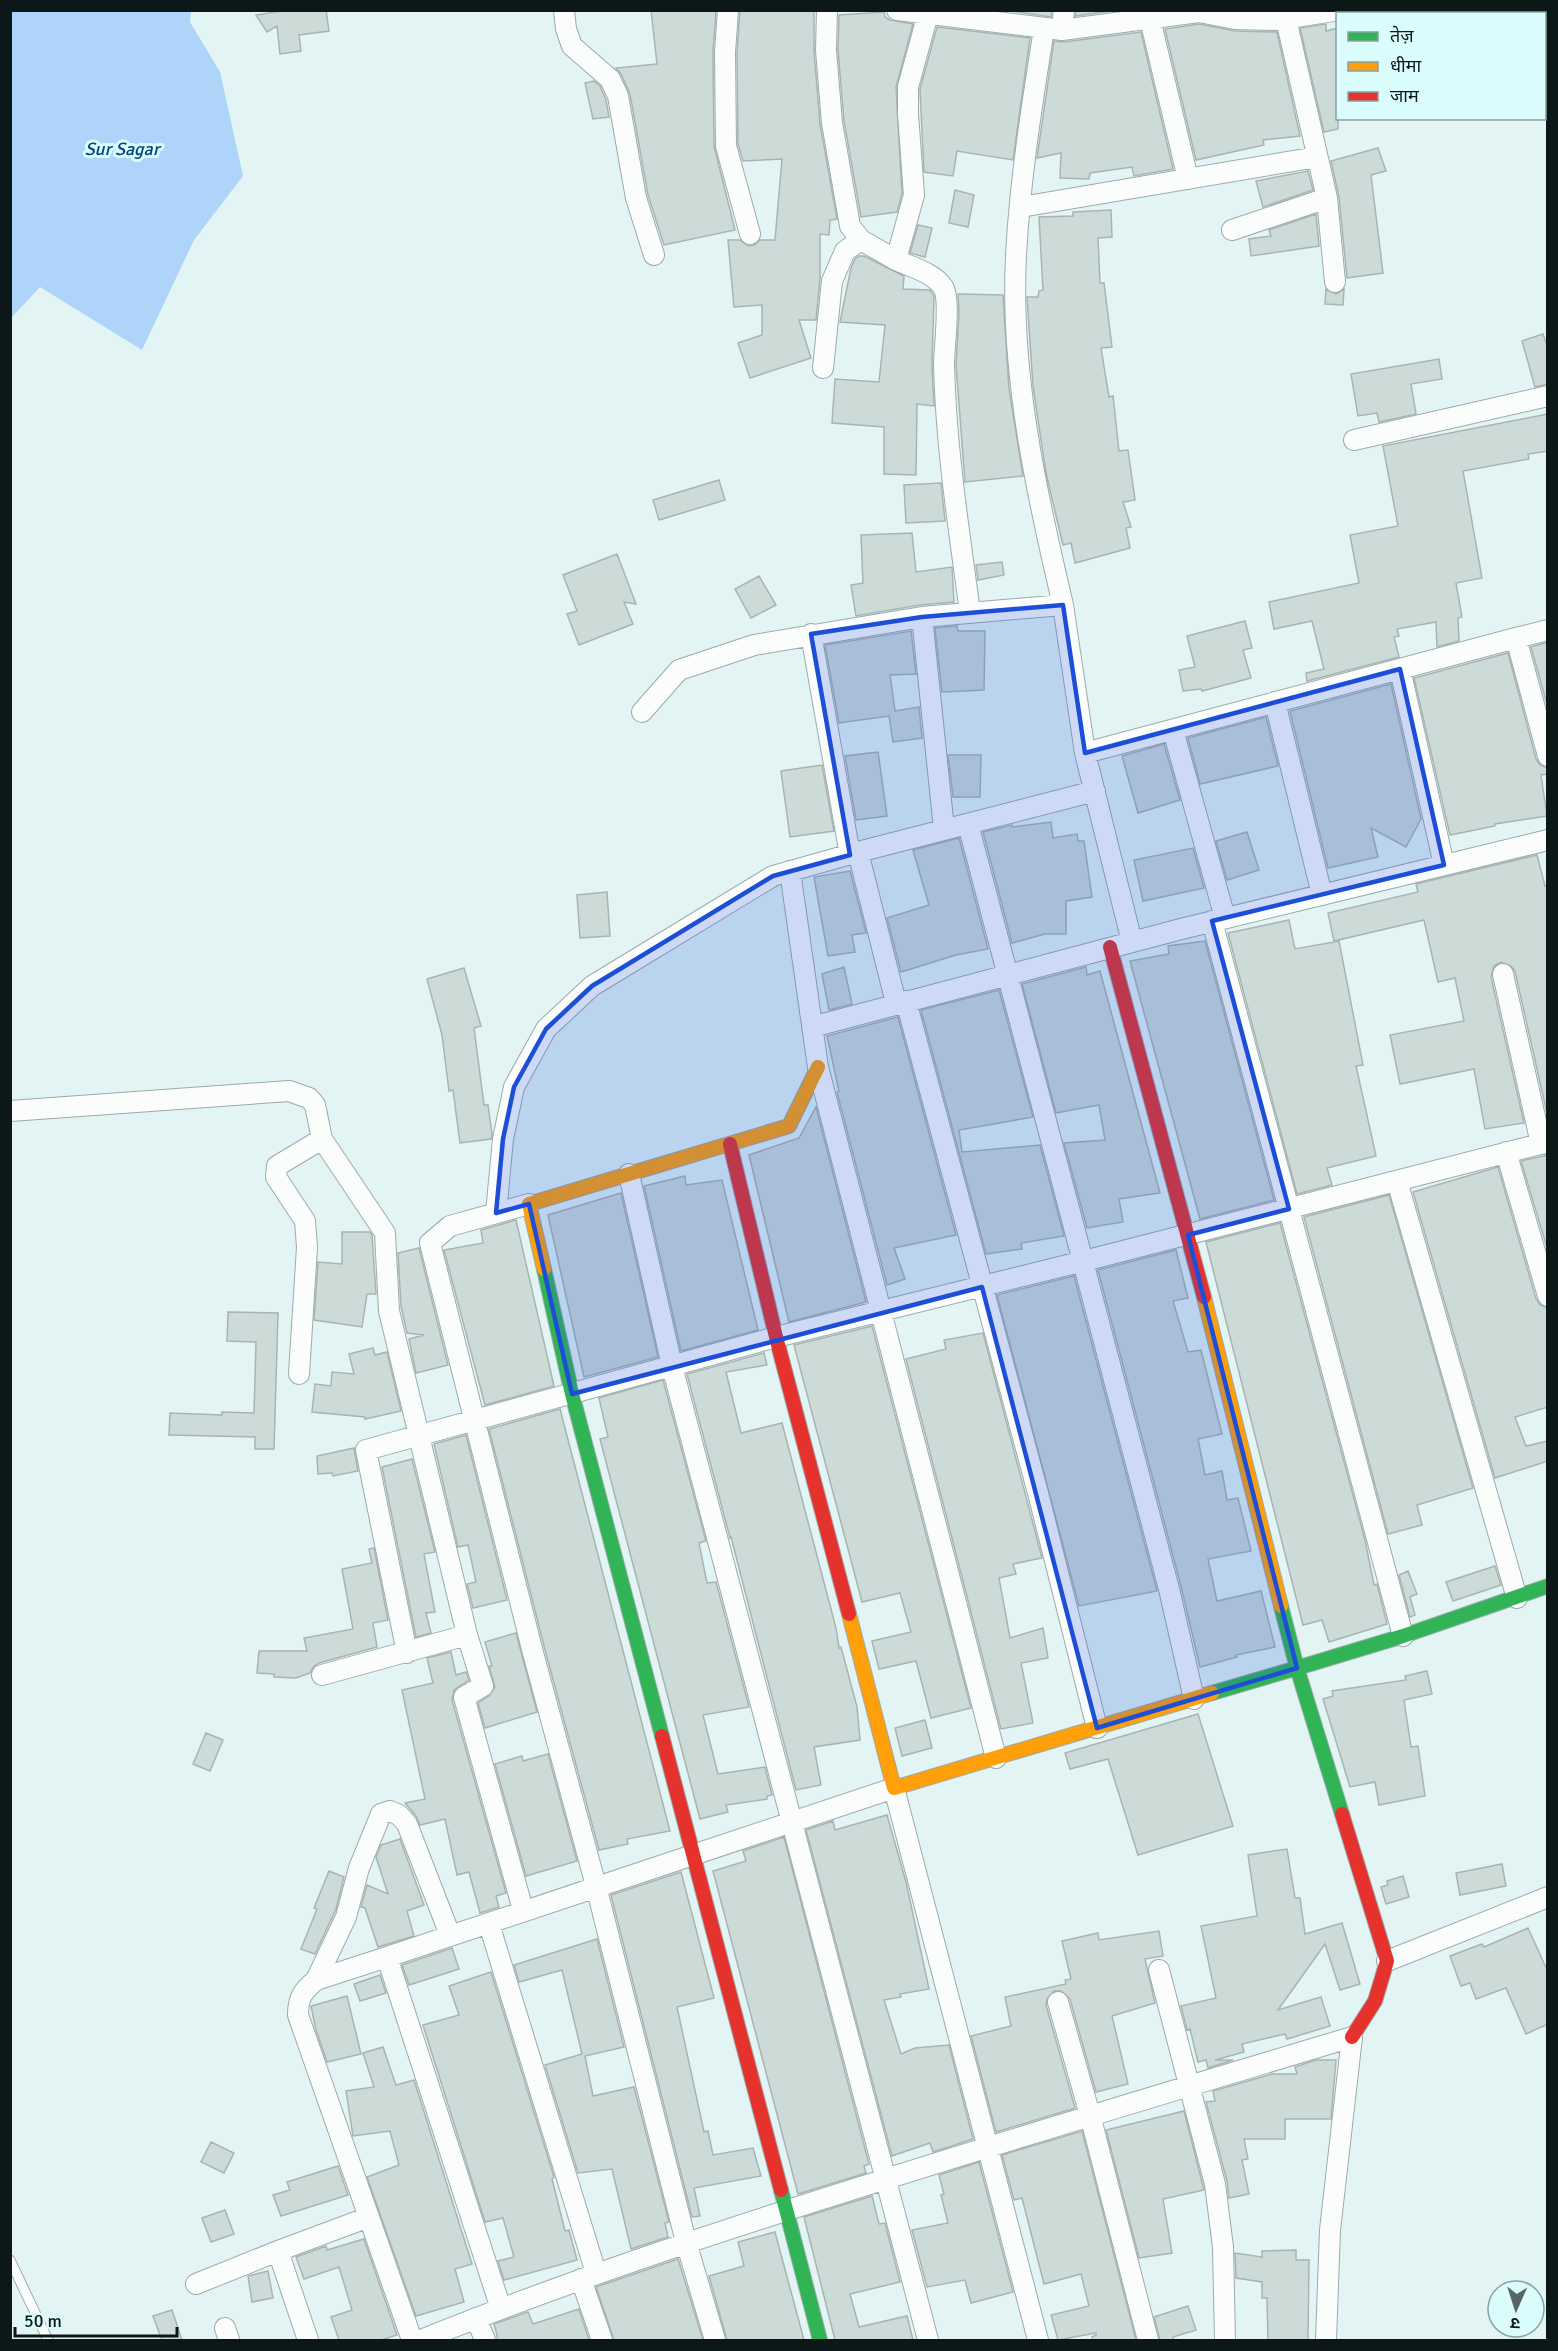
<svg xmlns="http://www.w3.org/2000/svg" width="1558" height="2351" viewBox="0 0 1558 2351" font-family="Signika,'Noto Sans Devanagari',sans-serif">
  <style>
    .water { fill: #aed4fa }
    .building { fill: #ccdbd8; stroke: #a7b4b3; stroke-width: 1.5 }
    .lines { fill: none; stroke-linecap: round; stroke-linejoin: round }
    .lane-casing { stroke: #9daaaa; stroke-width: 11 }
    .street-casing { stroke: #9daaaa; stroke-width: 22 }
    .fast-casing { stroke: #9daaaa; stroke-width: 16 }
    .slow-casing { stroke: #9daaaa; stroke-width: 16 }
    .jam-casing { stroke: #9daaaa; stroke-width: 16 }
    .lane { stroke: #fbfdfd; stroke-width: 9 }
    .street { stroke: #fbfdfd; stroke-width: 20 }
    .fast { stroke: #30b455; stroke-width: 14 }
    .slow { stroke: #ff9f0a; stroke-width: 14 }
    .jam { stroke: #e5322d; stroke-width: 14 }
    .marked { fill: #1d4ed8; fill-opacity: 0.2; stroke: #1d4ed8; stroke-width: 4.5; stroke-linejoin: round }
    .labels { text-anchor: middle; dominant-baseline: central; stroke-width: 6; stroke-linejoin: round; paint-order: stroke }
    .water-label { font-size: 18px; font-style: italic; fill: #03447f; stroke: #dafcfc }
  </style>
  <rect width="100%" height="100%" fill="#e2f4f4"/>
  <path class="water" d="M11,10L191,11L190,22L220,72L243,176L194,240L142,350L40,287L11,318Z"/>
  <path class="building" d="M288,10H326L329,31L299,35L301,51L280,54L277,26L267,32L256,15Z
    M651,10H716L713,52L714,146L735,230L664,245L648,195L630,94L621,74L616,68L657,64Z
    M740,10H814V51L820,124L837,219L830,220L829,235L820,234V278L816,320H799L811,358L750,378L738,343L762,335V305L734,307L728,240H740L748,246L754,245L760,240H775L782,159L743,161L738,144L737,52Z
    M1005,10H1052L1051,17Z
    M1076,10H1118L1075,16Z
    M884,12L885,17L890,20L913,24L896,87L902,194L897,212L861,217L844,121L838,50L839,15Z
    M1199,24L1235,31L1277,32L1300,136L1263,140L1264,145L1196,160L1165,29Z
    M1326,24V31L1338,28V129L1324,132L1300,28Z
    M937,27L1030,38L1013,160L957,151L953,176L924,172L920,89Z
    M1141,32L1173,169L1134,176L1132,167L1090,173L1089,179L1060,178L1061,153L1037,158L1054,41L1064,42Z
    M594,81L600,86L606,100L609,117L593,119L585,83Z
    M1378,148L1386,171L1371,175L1383,273L1347,278L1339,197L1331,161Z
    M1308,171L1313,190L1263,207L1256,181Z
    M955,190L974,195L968,227L949,223Z
    M1111,210L1112,237L1098,238L1100,283H1104L1112,347L1101,348L1109,397L1113,396L1119,451L1128,450L1135,500L1123,502L1131,527L1126,528L1130,548L1075,563L1071,543L1063,545L1046,473L1033,386L1027,297H1038L1039,291L1043,290L1039,217L1073,216V212Z
    M1316,214L1319,246L1251,256L1249,239L1271,236L1269,230Z
    M918,225L932,228L925,257L910,253Z
    M859,256H864L904,276L903,289L930,290L934,296L932,365L934,406L917,404L916,475L884,474V427L832,423L835,379L879,382L885,325L840,322L851,268L855,259Z
    M1326,289L1336,294L1344,289L1343,305L1325,304Z
    M958,294L1003,295L1009,389L1023,476L965,482L956,365L959,313Z
    M1543,334L1548,348V384L1535,387L1522,341Z
    M1439,359L1442,379L1411,384L1416,414L1379,422L1377,413L1358,416L1351,374Z
    M1548,414V451L1528,454L1529,459L1463,471L1482,578L1456,583L1462,617L1458,618L1459,641L1437,647L1436,622L1397,629L1399,636L1394,637L1399,657L1307,681L1306,673L1324,669L1312,621L1274,629L1269,602L1359,583L1350,535L1398,526L1383,446Z
    M719,480L725,500L659,520L653,500Z
    M941,483L945,521L906,523L904,485Z
    M912,533L916,572L952,567L954,602L920,605L856,616L851,585L863,583L861,535Z
    M617,554L636,604L624,602L633,624L579,645L567,614L577,611L563,575Z
    M1002,562L1004,575L978,580L976,565Z
    M759,576L776,605L751,618L735,589Z
    M1245,621L1252,648L1243,650L1251,678L1202,691L1201,689L1183,691L1179,670L1195,667L1187,636Z
    M957,626L958,631H985L984,690L942,692L935,628Z
    M911,631L916,674L890,675L895,711L919,707L922,738L893,742L889,716L839,723L825,645Z
    M1548,642V708L1531,647Z
    M1508,653L1536,759L1540,765L1548,768V774L1541,775L1547,816L1495,824V826L1450,835L1414,678Z
    M1391,684L1421,819L1406,847L1371,828L1378,857L1328,868L1290,711Z
    M1266,717L1278,766L1200,784L1188,738Z
    M1164,744L1180,800L1138,813L1122,756Z
    M878,752L887,816L856,820L845,756Z
    M948,755H981L980,797H953Z
    M822,765L834,831L790,837L781,771Z
    M1051,822L1053,838L1077,834L1078,841H1084L1092,897L1066,901V934H1045L1012,943L983,832L1012,825L1013,827Z
    M1247,832L1259,870L1227,880L1216,841Z
    M959,838L988,949L956,955L901,972L887,918L929,905L913,850Z
    M1193,848L1204,888L1143,901L1134,860Z
    M1537,855L1545,886L1548,885V1118L1515,971L1511,966L1501,962L1494,966L1491,977L1524,1123L1485,1129L1474,1069L1400,1084L1390,1035L1464,1021L1455,978L1438,982L1424,920L1334,941L1328,913L1418,892L1416,884Z
    M850,871L866,933L852,935L855,952L828,956L814,877Z
    M607,892L610,936L580,938L577,895Z
    M1289,920L1295,949L1339,941L1363,1065L1356,1066L1376,1156L1327,1168L1332,1185L1297,1194L1228,933Z
    M1205,941L1274,1200L1200,1219L1130,961L1169,954L1168,946Z
    M844,967L852,1004L829,1010L822,974Z
    M1086,967L1087,975L1100,971L1160,1193L1119,1199L1123,1222L1087,1228L1064,1143L1105,1140L1099,1105L1056,1113L1022,984Z
    M464,968L481,1026L474,1028L484,1105H488L492,1134L491,1139L460,1143L453,1090L449,1091L442,1035L427,979Z
    M999,990L1033,1117L959,1130L962,1152L1040,1145L1064,1236L1021,1243L1022,1249L986,1254L921,1010Z
    M898,1017L956,1235L894,1248L905,1279L887,1285L837,1092L839,1091L827,1036Z
    M816,1107L866,1302L789,1322L749,1155L799,1138Z
    M1548,1155V1251L1521,1161Z
    M1498,1167L1536,1299L1540,1305L1548,1308V1407L1515,1417L1526,1446L1548,1441V1461L1495,1478L1413,1192Z
    M685,1176L686,1185L722,1180L758,1330L681,1351L644,1186Z
    M621,1193L658,1357L584,1377L548,1215Z
    M1389,1195L1473,1488L1417,1505L1422,1525L1388,1534L1304,1217Z
    M516,1220L554,1386L485,1405L444,1250L483,1243L481,1230Z
    M1280,1223L1365,1540L1374,1585L1377,1584L1387,1624L1329,1642L1322,1620L1303,1625L1206,1242Z
    M342,1232H370L372,1235L376,1294H367L362,1327L314,1320L318,1262L342,1264Z
    M419,1248L448,1365L416,1373L409,1339L424,1335L407,1333L401,1306L398,1253Z
    M1176,1250L1188,1298L1173,1301L1188,1352L1201,1350L1222,1434L1198,1439L1205,1475L1222,1471L1227,1500L1238,1498L1251,1551L1208,1559L1217,1601L1261,1591L1275,1647L1236,1655L1237,1657L1200,1667L1181,1586L1098,1270Z
    M1074,1276L1157,1591L1079,1606L997,1295Z
    M228,1312L278,1313L274,1449H255V1437L169,1435L170,1413L222,1415V1412L254,1413L256,1342L227,1341Z
    M872,1326L971,1708L931,1718L916,1661L879,1669L872,1641L911,1632L900,1593L862,1602L794,1345Z
    M983,1333L1042,1558L1013,1564L1016,1574L999,1578L1010,1638L1043,1628L1048,1658L1021,1663L1033,1723L1001,1729L906,1359L946,1349L944,1340Z
    M373,1348L375,1355L387,1352L401,1411L365,1419V1417L312,1412L315,1384L331,1386L332,1372L354,1374L349,1354Z
    M764,1353L767,1365L726,1372L741,1433L782,1423L836,1628L839,1648L841,1647L857,1707L860,1740L814,1747L821,1785L796,1790L731,1537L730,1538L687,1374Z
    M663,1380L706,1541L699,1543L707,1583L716,1582L749,1707L703,1715L718,1774L765,1767L772,1795L767,1796V1799L726,1805L728,1812L700,1819L600,1439L608,1437L599,1398Z
    M560,1409L670,1831L627,1839L628,1844L599,1850L544,1646L489,1429Z
    M466,1435L507,1600L473,1608L467,1584L476,1582L468,1545L458,1547L434,1444Z
    M354,1448L358,1471L333,1476L332,1473L318,1474L317,1456Z
    M412,1459L435,1552L424,1554L435,1612L426,1613L431,1633L416,1637L382,1467Z
    M374,1548L388,1620L373,1623L377,1647L319,1663L313,1667L310,1673L296,1678L274,1677V1674L257,1673L259,1651H307L304,1638L353,1629L342,1569L372,1563L369,1549Z
    M1495,1566L1501,1585L1453,1601L1446,1582Z
    M1408,1571L1417,1594L1410,1597L1415,1615L1410,1617L1399,1575Z
    M516,1633L537,1712L485,1728L478,1703L489,1696L495,1687L489,1666H492L485,1642Z
    M451,1652L456,1675L466,1672L469,1680L454,1690L452,1700L506,1893L496,1896L499,1907L480,1913L469,1872L457,1875L445,1819L420,1825L416,1816L405,1803L425,1799L402,1690L433,1683L427,1658Z
    M1427,1671L1432,1694L1404,1700L1411,1747L1418,1746L1425,1796L1379,1805L1375,1782L1350,1787L1323,1699L1333,1696L1332,1691L1406,1680L1405,1676Z
    M1198,1714L1233,1826L1138,1855L1108,1759L1070,1769L1065,1753Z
    M925,1720L932,1748L902,1756L895,1728Z
    M206,1733L223,1740L210,1771L193,1764Z
    M548,1754L577,1861L526,1876L495,1764L522,1756L523,1761Z
    M887,1815L906,1882L929,1989L900,1994L901,1997L884,2000L901,2054L915,2048L949,2045L973,2139L933,2152L930,2143L892,2156L806,1830L833,1821L835,1830Z
    M784,1837L869,2164L864,2166L866,2173L798,2194L713,1871L746,1861L743,1851Z
    M400,1839L424,1905L407,1911L414,1936L378,1947L365,1908L361,1907L367,1885L388,1894L376,1857L381,1845Z
    M1287,1849L1295,1898H1300L1305,1934L1342,1923L1360,1984L1340,1990L1325,1944L1278,2010L1321,1997L1330,2026L1287,2039L1285,2034L1242,2044L1244,2052L1215,2060H1233L1208,2068L1206,2060L1198,2062L1190,2029L1187,2030L1181,2006L1216,1998L1201,1926L1257,1916L1248,1855Z
    M1502,1864L1506,1886L1460,1895L1456,1873Z
    M329,1871L344,1877L336,1909L315,1954L301,1949L317,1909L314,1908Z
    M681,1872L714,1998L677,2007L704,2132L708,2131L713,2155L753,2148L761,2176L694,2188L700,2216L692,2217L611,1895Z
    M1403,1876L1409,1897L1386,1904L1381,1887L1388,1885L1387,1881Z
    M1528,1928L1548,1972V2024L1526,2034L1506,1988L1476,1999L1470,1983L1461,1986L1450,1956L1482,1944L1484,1947Z
    M1159,1931L1163,1956L1145,1959L1155,2003L1112,2016L1128,2084L1096,2092L1070,1999L1061,1991H1054L1047,1999L1046,2005L1075,2108L996,2132L971,2036L1011,2026L1005,1997L1066,1984L1065,1980L1071,1979L1062,1941L1098,1933L1099,1940Z
    M597,1939L624,2047L585,2056L593,2096L634,2087L669,2222L665,2223L668,2237L631,2249L612,2169L578,2173L545,2065L582,2054L562,1970L519,1982L514,1965Z
    M452,1948L459,1969L409,1985L402,1965Z
    M491,1972L554,2177L552,2179L565,2231L569,2230L577,2260L504,2280L498,2261L514,2257L503,2218L485,2222L423,2025L459,2015L449,1986Z
    M380,1975L386,1993L360,2001L354,1984Z
    M347,1996L361,2054L327,2062L316,2030L311,2006Z
    M383,2047L396,2085L414,2080L472,2264L455,2269L464,2302L416,2316L367,2177L399,2165L390,2131L353,2136L346,2091L374,2087L363,2053Z
    M1316,2060H1336L1331,2119H1285V2139H1244L1248,2159L1242,2160L1249,2194L1229,2198L1227,2181L1206,2102L1215,2101L1213,2091L1272,2074H1297L1295,2067Z
    M1184,2111L1204,2190L1163,2199L1172,2253L1139,2258L1106,2130Z
    M1082,2131L1136,2340H1093L1092,2337L1096,2335V2333L1058,2340L1051,2315L1089,2306L1081,2274L1044,2284L1022,2198L1014,2200L1002,2155Z
    M211,2142L234,2153L224,2173L201,2162Z
    M979,2162L1013,2292L971,2303L965,2280L927,2287L912,2230L948,2223L941,2195L944,2194L939,2175Z
    M338,2166L348,2195L281,2216L273,2195L290,2190L287,2182Z
    M872,2196L879,2224L885,2223L900,2282L850,2294L859,2327L907,2316L913,2340H835L804,2217Z
    M225,2210L234,2234L211,2242L202,2218Z
    M775,2232L804,2340H727L709,2276L744,2266L738,2242Z
    M364,2239L397,2335L381,2340H339L331,2317L352,2310L339,2267L304,2279L296,2257L326,2246L327,2250Z
    M1296,2250V2260H1309L1308,2340H1268L1267,2298H1262V2282L1236,2278L1235,2253L1262,2257V2251Z
    M678,2259L703,2340H614L596,2287Z
    M268,2271L273,2298L252,2302L248,2276Z
    M1188,2306L1196,2330L1173,2337L1174,2340H1160L1154,2317Z
    M579,2309L589,2340H497V2335L494,2324L528,2312L533,2324Z
    M172,2310L182,2340H162L153,2316Z"/>
  <g class="lines">
    <defs>
      <path id="lane" d="M10,2260L48,2340"/>
      <path id="street" d="M564,10L566,29L572,46L610,79L618,96L636,198L654,255
        M728,10L725,52L726,146L750,234
        M827,10L826,50L832,123L850,226L861,240L896,260
        M897,10L1062,30L1199,12L1235,19L1276,20L1340,10
        M929,10L908,87V114L914,195L896,260C911,267 934,273 943,287C951,299 944,348 944,365C946,448 959,530 970,612
        M1150,19L1188,179
        M1044,29C1032,104 1020,179 1016,255C1010,373 1036,491 1063,605
        M1062,30L1064,10
        M1327,198L1335,282
        M1021,207L1317,157
        M1232,230L1327,198L1286,19
        M823,368L832,281L845,251L861,240
        M1354,440L1548,396
        M1548,630L1516,638L1548,756
        M811,634L850,855
        M1400,669L1444,865
        M1275,702L1322,895
        M642,712L679,670L754,645L922,617
        M1173,730L1225,918
        M968,824L1169,1589L1194,1699
        M944,829L922,617L1063,605L1085,753
        M790,871L818,1067L996,1758
        M1212,921L1403,1636
        M1132,942L1085,753L1516,638
        M1503,974L1541,1144
        M906,1001L1039,1497L1097,1728
        M896,1003L858,852L1095,791
        M812,1027L1181,929L1548,840
        M10,1111L289,1091L309,1098L315,1105L322,1139L385,1233L389,1311L467,1635L483,1686L464,1697L523,1910
        M1506,1152L1548,1296
        M629,1174L672,1366L928,2340
        M1397,1181L1517,1598
        M529,1204L450,1226L430,1243L532,1649L596,1886L686,2242L715,2340
        M496,1213L503,1139L514,1087L546,1029L592,986L773,876L858,852
        M299,1374L307,1247L305,1221L276,1177L277,1166L322,1139
        M407,1653L366,1450L776,1337L1084,1261L1548,1142
        M322,1675L467,1635
        M489,1924L596,2273
        M387,1957L316,1980L346,1917L359,1868L381,1814L390,1811L399,1815L407,1824L450,1935
        M1387,1961L1548,1897
        M1159,1970L1215,2184L1223,2247L1225,2340
        M316,1980C303,1991 298,1997 298,2015L412,2340
        M1058,2002L1090,2115L1148,2340
        M581,2279L602,2340
        M196,2284L278,2251
        M501,2309L387,1957L894,1788L1038,2340
        M476,2318L485,2340
        M225,2328L229,2340
        M308,2340L278,2251L369,2217
        M421,2340C573,2279 729,2228 886,2179C1041,2130 1196,2084 1352,2037L1330,2230L1326,2340"/>
      <path id="fast" d="M544,1269L572,1394L662,1736
        M1281,1606L1297,1668L1403,1636L1548,1586
        M1212,1693L1297,1668L1342,1814
        M781,2190L820,2340"/>
      <path id="slow" d="M544,1269L529,1204L789,1126L818,1067
        M1204,1297L1281,1606
        M849,1614L894,1788L1212,1693"/>
      <path id="jam" d="M1110,947L1204,1297
        M730,1144L776,1337L849,1614
        M662,1736L781,2190
        M1342,1814L1387,1961L1375,2001L1352,2037"/>
    </defs>
    <use href="#lane" class="lane-casing"/>
    <use href="#street" class="street-casing"/>
    <use href="#fast" class="fast-casing"/>
    <use href="#slow" class="slow-casing"/>
    <use href="#jam" class="jam-casing"/>
    <use href="#lane" class="lane"/>
    <use href="#street" class="street"/>
    <use href="#fast" class="fast"/>
    <use href="#slow" class="slow"/>
    <use href="#jam" class="jam"/>
  </g>
  <path class="marked" d="M1063,605L1085,753L1400,669L1444,865L1212,921L1289,1209L1188,1235L1297,1668L1097,1728L982,1287L572,1394L529,1204L496,1213L503,1139L514,1087L546,1029L592,986L773,876L850,855L811,634L922,617Z"/>
  <g class="labels">
    <g class="water-label">
      <text x="122" y="149">Sur Sagar</text>
    </g>
  </g>
  <rect width="1558" height="2351" fill="none" stroke="#0c1818" stroke-width="24"/>
  <rect x="1336" y="12" width="210" height="108" fill="#dafcfc" stroke="#88a1a1" stroke-width="1.5"/>
  <rect x="1348" y="32" width="30" height="9" fill="#30b455" stroke="#88a1a1" stroke-width="1.5"/>
  <text x="1390" y="42" font-size="18" fill="#0c1818">तेज़</text>
  <rect x="1348" y="62" width="30" height="9" fill="#ff9f0a" stroke="#88a1a1" stroke-width="1.5"/>
  <text x="1390" y="72" font-size="18" fill="#0c1818">धीमा</text>
  <rect x="1348" y="92" width="30" height="9" fill="#e5322d" stroke="#88a1a1" stroke-width="1.5"/>
  <text x="1390" y="102" font-size="18" fill="#0c1818">जाम</text>
  <g transform="translate(1516 2309) rotate(183)"><circle r="28" fill="#dafcfc" stroke="#88a1a1" stroke-width="1.5"/>
  <path d="M0-4.5L10 22L0 15L-10 22Z" fill="#576565"/>
  <text y="-9" font-size="16" font-weight="bold" text-anchor="middle" fill="#0c1818">उ</text>
  </g>
  <path d="M15 2327v9h162v-9" fill="none" stroke="#0c1818" stroke-width="3"/>
  <text x="24" y="2327" font-size="18" fill="#0c1818" stroke="#dafcfc" stroke-width="4.5" paint-order="stroke">50 m</text>
</svg>
